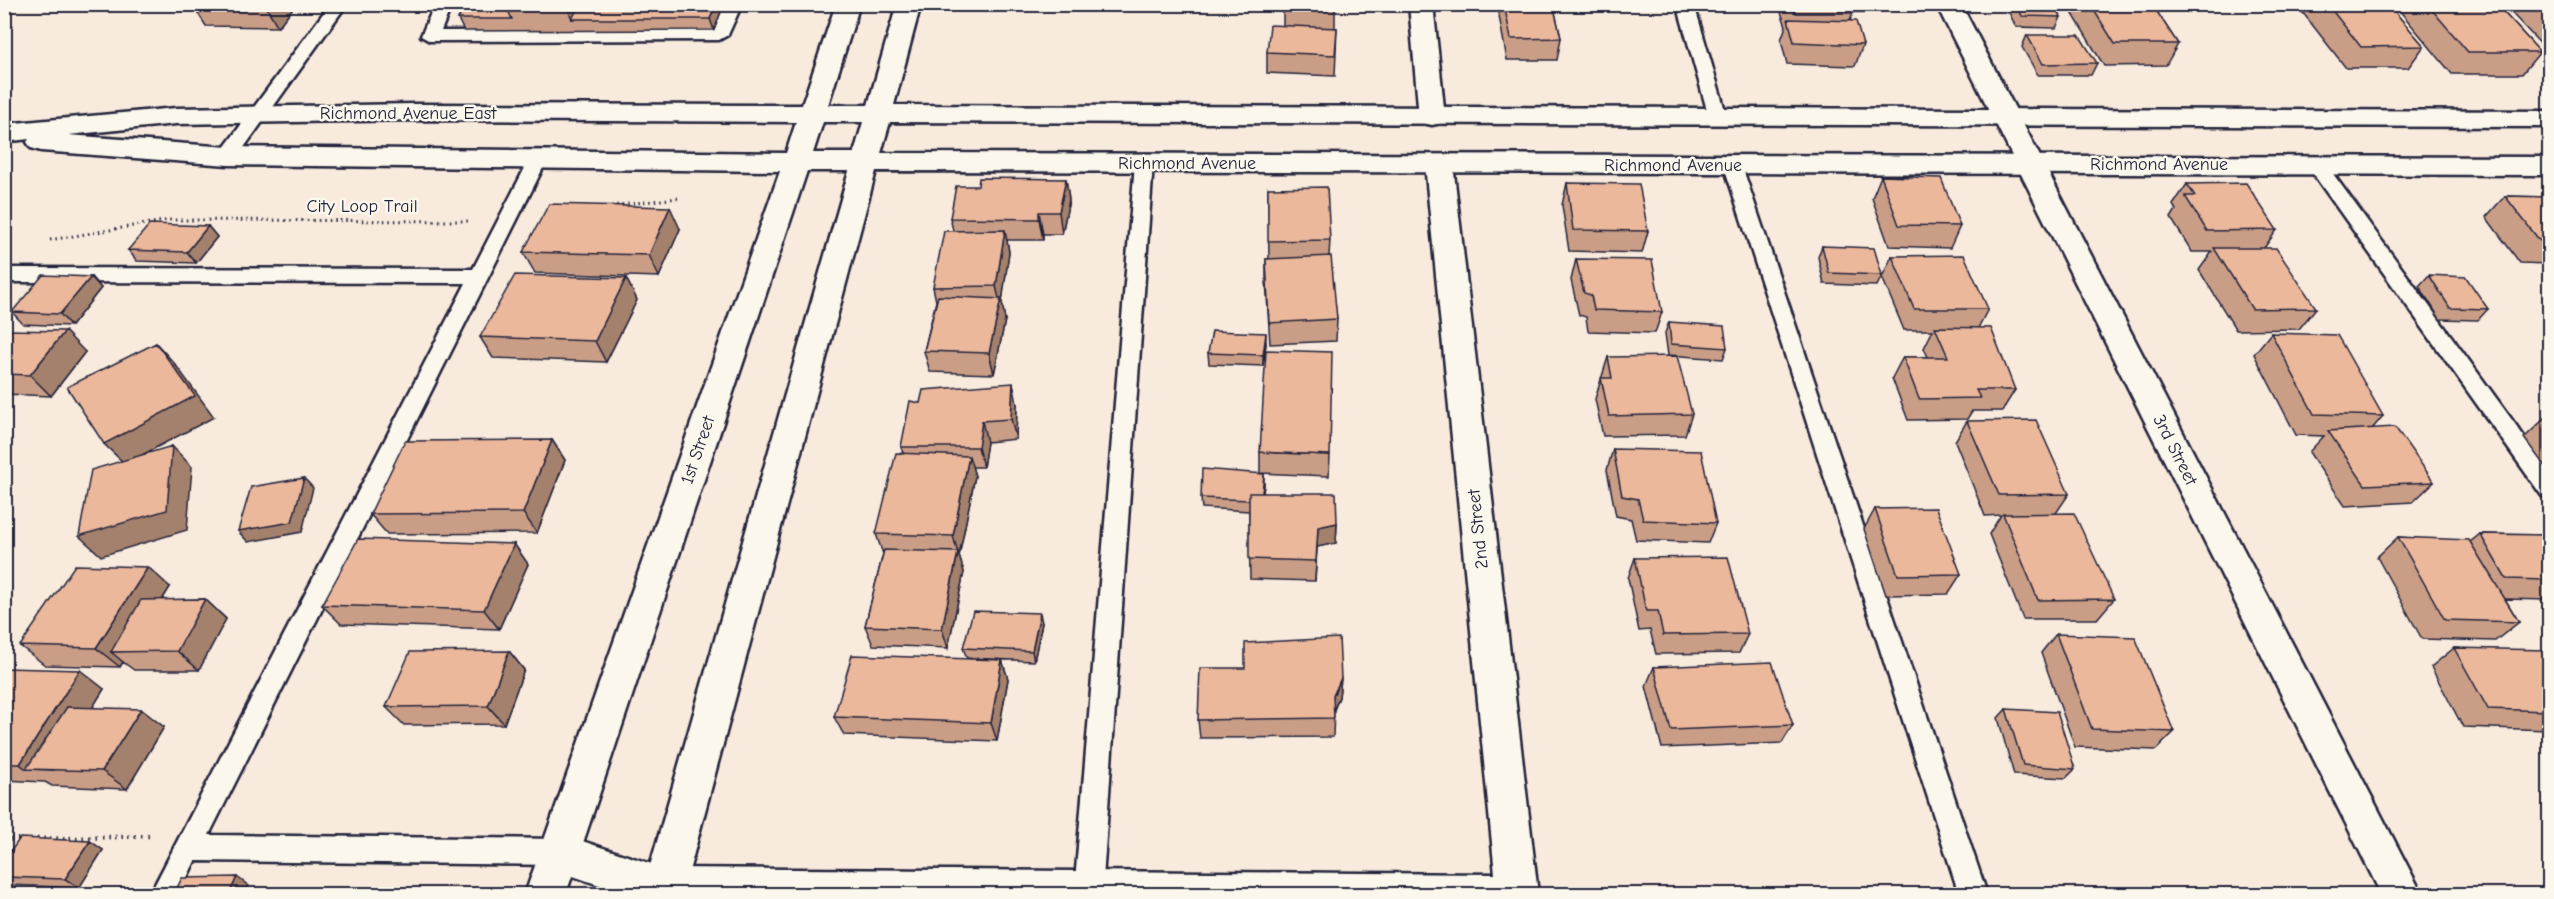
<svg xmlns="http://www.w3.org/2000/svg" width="2554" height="899" viewBox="0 0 2554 899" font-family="'Comic Neue',sans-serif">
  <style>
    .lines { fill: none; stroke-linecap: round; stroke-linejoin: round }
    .lane-casing { stroke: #22223b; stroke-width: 5 }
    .street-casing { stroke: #22223b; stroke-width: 5 }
    .secondary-casing { stroke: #22223b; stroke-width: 5 }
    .path-far1 { stroke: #22223b; stroke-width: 3; stroke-dasharray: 1.5 4; stroke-linecap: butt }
    .path { stroke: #22223b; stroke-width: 4.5; stroke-dasharray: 1.5 5; stroke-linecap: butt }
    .lane { fill: #fbf7ec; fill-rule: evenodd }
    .street { fill: #fbf7ec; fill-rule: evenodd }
    .secondary { fill: #fbf7ec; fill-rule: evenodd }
    .wall { fill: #ca9e86; stroke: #22223b; stroke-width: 1.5 }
    .shaded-wall { fill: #a4816d; stroke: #22223b; stroke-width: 1.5 }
    .building { fill: #ebb89c; stroke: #22223b; stroke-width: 1.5 }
    .labels { text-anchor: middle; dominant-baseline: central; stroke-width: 5; stroke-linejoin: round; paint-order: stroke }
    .street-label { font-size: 18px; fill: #22223b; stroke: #fbf7ec }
  </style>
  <rect width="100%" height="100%" fill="#f8eadc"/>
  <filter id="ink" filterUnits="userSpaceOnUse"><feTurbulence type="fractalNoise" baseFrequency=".0167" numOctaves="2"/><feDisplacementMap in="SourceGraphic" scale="12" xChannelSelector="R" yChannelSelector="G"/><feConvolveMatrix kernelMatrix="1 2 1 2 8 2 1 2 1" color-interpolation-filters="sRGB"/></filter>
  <g filter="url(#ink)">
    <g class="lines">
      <defs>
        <path id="lane" d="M330,4H347L235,160H221L219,156L221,152Z
          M435,4H452L441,31L713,30L725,4H742L728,35L719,40L430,41L421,36Z
          M1677,4H1694L1727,117L1724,121H1712L1709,117Z
          M538,154L545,156L547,160L209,835L558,839L568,843L572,852L568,861L558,865L195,861L179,894H150L466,283L4,282V268L473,269L529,160L531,156Z
          M1144,157L1151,159L1153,163L1102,894H1074L1135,163L1137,159Z
          M2316,158L2323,160L2550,472V499L2542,496L2309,168L2307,164L2309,160Z
          M1733,160L1740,162L1742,166L1987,894H1959L1724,166L1726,162Z"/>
        <path id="street" d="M1409,4H1433L1445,117L1441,123L1432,125L1423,123L1419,117Z
          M1936,4H1961L2422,894H2381Z
          M1439,155L1449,158L1453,164L1538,894H625L544,866L538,852L544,838L558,833L664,868L1495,874L1425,164L1429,158Z"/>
        <path id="secondary" d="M836,4H860L828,105H868L897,4H921L894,105L2550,111V127L890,122L881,153L2550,157V175L876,171L683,894H642L849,171H807L566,894H525L780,171L228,165L41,151L31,148L27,142L29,139L4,142V124L176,108L415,104L802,105ZM415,120L796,122L786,153L228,147L68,135L176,124ZM823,122H863L854,153H813Z"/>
      </defs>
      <use href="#lane" class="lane-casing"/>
      <use href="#street" class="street-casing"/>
      <use href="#secondary" class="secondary-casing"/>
      <path class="path-far1" d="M611,206L678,198
        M50,240L169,220L470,221"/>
      <path class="path" d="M37,839L152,836
        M4,840L23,839"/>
      <use href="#lane" class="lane"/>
      <use href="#street" class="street"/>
      <use href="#secondary" class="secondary"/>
    </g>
    <path class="wall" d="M192,4H296L278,27L206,26Z
      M467,4H724L714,30L464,31L458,19Z
      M1283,4H1335V28H1337L1335,76L1267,73V52L1283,26Z
      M1500,4H1553L1561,38L1557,60H1507L1499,16Z
      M1778,4H1869L1866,12H1852L1853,13L1850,21L1863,45L1855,66L1787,64L1781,40L1786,26Z
      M2005,4H2055L2061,17L2056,28L2016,27Z
      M2067,4H2152L2178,44L2166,65L2104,66Z
      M2296,4H2388L2424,46L2408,68H2346Z
      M2394,4H2496L2540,52L2522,74H2452Z
      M2550,4V54L2504,5Z
      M2027,35L2097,63L2091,75H2038L2022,47Z
      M1881,176L1960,226L1950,248L1889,246L1872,198Z
      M1066,179L1069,200L1062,234H1043V240H1007L1009,252L1002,302L1005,320L994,374L930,372L924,351L936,301L933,287L953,230L950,218L978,186Z
      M1567,183L1648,231L1642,253L1569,251L1562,205Z
      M2187,184L2277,230L2264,248L2316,308L2299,329L2236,330L2199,270L2212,252H2192L2171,218L2176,210L2173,205Z
      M1268,188L1330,240L1329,256L1337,319L1336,341L1270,344L1266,280V259H1269Z
      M2505,196L2550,197V264L2520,263L2486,217Z
      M208,226L217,237L196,263L137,261L128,250Z
      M680,229L659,277L535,273L523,252Z
      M1822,246L1882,275L1877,286L1824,284L1818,257Z
      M1892,256L1988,309L1978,328L2015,390L2002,411H1972L1967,419L1908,420L1892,378L1903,357H1928L1924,348L1933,330H1904L1882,277Z
      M1576,259L1662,312L1655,333L1588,331L1586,317L1579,315L1571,280Z
      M2429,275L2488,309L2478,320L2440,319L2419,286Z
      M91,277L101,288L71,326L23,324L12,312Z
      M626,278L637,300L606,362L493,358L480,337Z
      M1669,322L1727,348L1723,359L1668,355L1665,333Z
      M4,330L85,352L51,396L4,394Z
      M2271,333L2383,416L2372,429L2434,482L2413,502L2345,506L2309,452L2324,436L2296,435L2254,354Z
      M1266,344L1263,366L1209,364L1208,353Z
      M1608,357L1692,414L1685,435L1603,436L1595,399Z
      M1017,404L1016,439L987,442L983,467H972L975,476L959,556L964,572L948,648L873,645L865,626L883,554L876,534L903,453L901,447Z
      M2546,417H2550V473L2524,438Z
      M1967,421L2069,494L2056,513L2114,599L2097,619H2023L1989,534L2001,515L1985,516L1955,441Z
      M552,440L565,460L537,533L387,534L370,514Z
      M1613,449L1716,523L1708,543L1636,540L1631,519L1616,516L1607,470Z
      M1260,452L1330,455L1329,476L1260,473Z
      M1264,484L1263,493L1337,523L1336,543L1317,547L1315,581L1250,579L1249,511L1202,508L1201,498Z
      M1875,509L1961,574L1948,594L1886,595L1864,529Z
      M2480,534L2550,535V600L2505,599L2519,622L2495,641L2422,639L2377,557L2398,537L2470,542Z
      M514,544L528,564L499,629L341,624L322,605Z
      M1635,558L1748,634L1739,653L1656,654L1650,630L1639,631L1628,578Z
      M170,587L162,600L205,599L226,619L199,670H134L123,662L120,667L45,665L20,646Z
      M1042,623L1034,661L967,658L963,648Z
      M2056,634L2174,732L2156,750L2075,747L2041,653Z
      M2454,648L2550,656V730L2463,727L2431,667Z
      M509,651L524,670L504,724L404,725L386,707Z
      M1002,660L1008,679L997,741L844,735L834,717Z
      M1654,667L1793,725L1782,743L1662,748L1646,686Z
      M4,668L104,689L92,708L164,727L127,789L52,786L45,782L4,780Z
      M1341,678L1339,697L1334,710L1333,737L1200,738L1198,720Z
      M2006,709L2075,769L2066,778L2014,775L1998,718Z
      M90,841L103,850L79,888L9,885L4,883V861Z"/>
    <path class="shaded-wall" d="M266,4H296L278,27L265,5Z
      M566,4H590L572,19Z
      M716,4H724L714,30L710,19Z
      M1066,179L1069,200L1062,234L1059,212Z
      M670,207L680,229L659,277L649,255Z
      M1039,212L1043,234V240L1039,219Z
      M208,226L217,237L196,263L187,252Z
      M1005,230L1009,252L1002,302L1005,320L994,374L989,353L1000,303L996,286Z
      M91,277L101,288L71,326L60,314Z
      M626,278L637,300L606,362L595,341Z
      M65,331L85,352L51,396L30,375Z
      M1266,333V344L1263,366V355Z
      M156,343L175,364L214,417L125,464L104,444Z
      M1013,383L1017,404L1016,439L1011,419Z
      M982,421L987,442L983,467L978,447Z
      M552,440L565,460L537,533L523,513Z
      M172,446L192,467L187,530L101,556L79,536Z
      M969,456L975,476L959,556L964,572L948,648L942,629L958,553L953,536Z
      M1264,474V484L1261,511V500Z
      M304,478L313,488L302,532L248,542L238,531Z
      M1337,523L1336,543L1317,547L1315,581L1318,527Z
      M514,544L528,564L499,629L484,610Z
      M148,567L170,587L130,651L111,652L123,662L120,667L96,648Z
      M205,599L226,619L199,670L177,651Z
      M1040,613L1042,623L1034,661L1032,651Z
      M509,651L524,670L504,724L488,706Z
      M1002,660L1008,679L997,741L991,723Z
      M80,670L104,689L54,770L26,769L20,764Z
      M1341,678L1339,697L1332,714L1333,696Z
      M141,709L164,727L127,789L102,771Z
      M90,841L103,850L79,888L65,879Z
      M237,877L249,886L245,894H229Z"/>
    <path class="building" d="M205,4H266L265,5Z
      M467,4H505L512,19H458Z
      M580,4H716L710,19H572Z
      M1283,4H1335V8L1283,7Z
      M1504,4H1553L1561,38L1511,39Z
      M1793,4H1849L1853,13H1796Z
      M2016,4H2055L2061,17L2022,16Z
      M2090,4H2152L2178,44H2115Z
      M2327,4H2388L2424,46L2361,47Z
      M2427,4H2496L2540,52H2468Z
      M2540,4H2550V14Z
      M1788,19L1856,21L1863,45L1794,42Z
      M1270,25L1337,28L1335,55L1267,52Z
      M2027,35H2079L2097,63L2043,64Z
      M1881,176L1941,178L1960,226L1899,225Z
      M979,178L1066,179L1059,212H1039V219L950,218L956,186H978Z
      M1567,183L1639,184L1648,231L1573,230Z
      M2246,183L2277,230L2207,231L2185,196H2195L2187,184Z
      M1327,187L1330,240L1268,241V188Z
      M2505,196L2550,197V242L2540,241Z
      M549,204L670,207L649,255L523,252Z
      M150,224L208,226L187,252L128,250Z
      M1005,230L996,286L933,287L944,231Z
      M1822,246L1874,248L1882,275L1829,273Z
      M2214,248H2276L2316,308L2252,309Z
      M1964,255L1988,309H1914L1892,256Z
      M1331,256L1337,319L1269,323L1266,259Z
      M1576,259L1652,260L1662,312L1594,310L1591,295L1584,293Z
      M43,275L91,277L60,314L12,312Z
      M515,275L626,278L595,341L480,337Z
      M2429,275L2466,277L2488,309L2450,308Z
      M938,296L1001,299L989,353L924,351Z
      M1669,322L1724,326L1727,348L1671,344Z
      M1935,327L1991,328L2015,390H1976L1980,398L1919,399L1903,357H1948Z
      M4,330L65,331L30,375L4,374Z
      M1212,331L1266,333L1263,355L1208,353Z
      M2271,333L2337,335L2383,416L2314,414Z
      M156,343L195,396L104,444L67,387Z
      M1266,350L1332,352L1330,455L1260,452Z
      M1677,356L1692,414L1609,416L1601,378H1612L1608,357Z
      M1013,383L1011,419L982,421L978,447H901L910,401L920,403L923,390Z
      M2036,420L2069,494L1999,495L1967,421Z
      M2395,427L2434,482L2365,485L2328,431Z
      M552,440L523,513L370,514L405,441Z
      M172,446L167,510L79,536L91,470Z
      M1613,449L1701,451L1716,523L1643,520L1638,499L1622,496Z
      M896,453L969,456L953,536L876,534Z
      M1202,469L1264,474L1262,493H1249V500L1201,498Z
      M304,478L292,522L238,531L251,487Z
      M1249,493H1336L1337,523L1318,527L1316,561L1249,559Z
      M1936,508L1961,574L1898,575L1875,509Z
      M2074,513L2114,599L2038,600L2003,514Z
      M2480,534L2550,535V580L2506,579Z
      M2398,537L2469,540L2519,622L2445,620Z
      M358,539L514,544L484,610L322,605Z
      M884,550L958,552L942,629L865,626Z
      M1728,557L1748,634L1663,635L1658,611H1646L1635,558Z
      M75,565L148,567L96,648L20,646Z
      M205,599L177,651L111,652L141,600Z
      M973,611L1040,613L1032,651L963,648Z
      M2056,634L2135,637L2174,732L2092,729Z
      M1339,638L1341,678L1333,696L1334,718L1198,720L1200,668H1245V643Z
      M2454,648L2546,650L2550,656V711L2488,709Z
      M509,651L488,706L386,707L410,652Z
      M852,655L1002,660L991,723L834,717Z
      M1772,662L1793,725L1671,730L1654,667Z
      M4,668L80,670L20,764H4Z
      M67,707L141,709L102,771L26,769Z
      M2006,709L2057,712L2075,769L2023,765Z
      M20,838L90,841L65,879L4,877V861Z
      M237,877L229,894H174L182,878Z"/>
  </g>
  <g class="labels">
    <g class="street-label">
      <text x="408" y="113">Richmond Avenue East</text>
      <text x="1187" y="163">Richmond Avenue</text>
      <text x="2159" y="164">Richmond Avenue</text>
      <text x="1673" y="165">Richmond Avenue</text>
      <text x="362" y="206">City Loop Trail</text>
      <text transform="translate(698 450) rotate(-71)">1st Street</text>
      <text transform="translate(2175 450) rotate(63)">3rd Street</text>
      <text transform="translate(1478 529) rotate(-96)">2nd Street</text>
    </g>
  </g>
  <rect width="2554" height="899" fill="none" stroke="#fbf7ec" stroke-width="24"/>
  <rect x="12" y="12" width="2530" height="875" fill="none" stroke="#22223b" stroke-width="2" filter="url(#ink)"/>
</svg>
